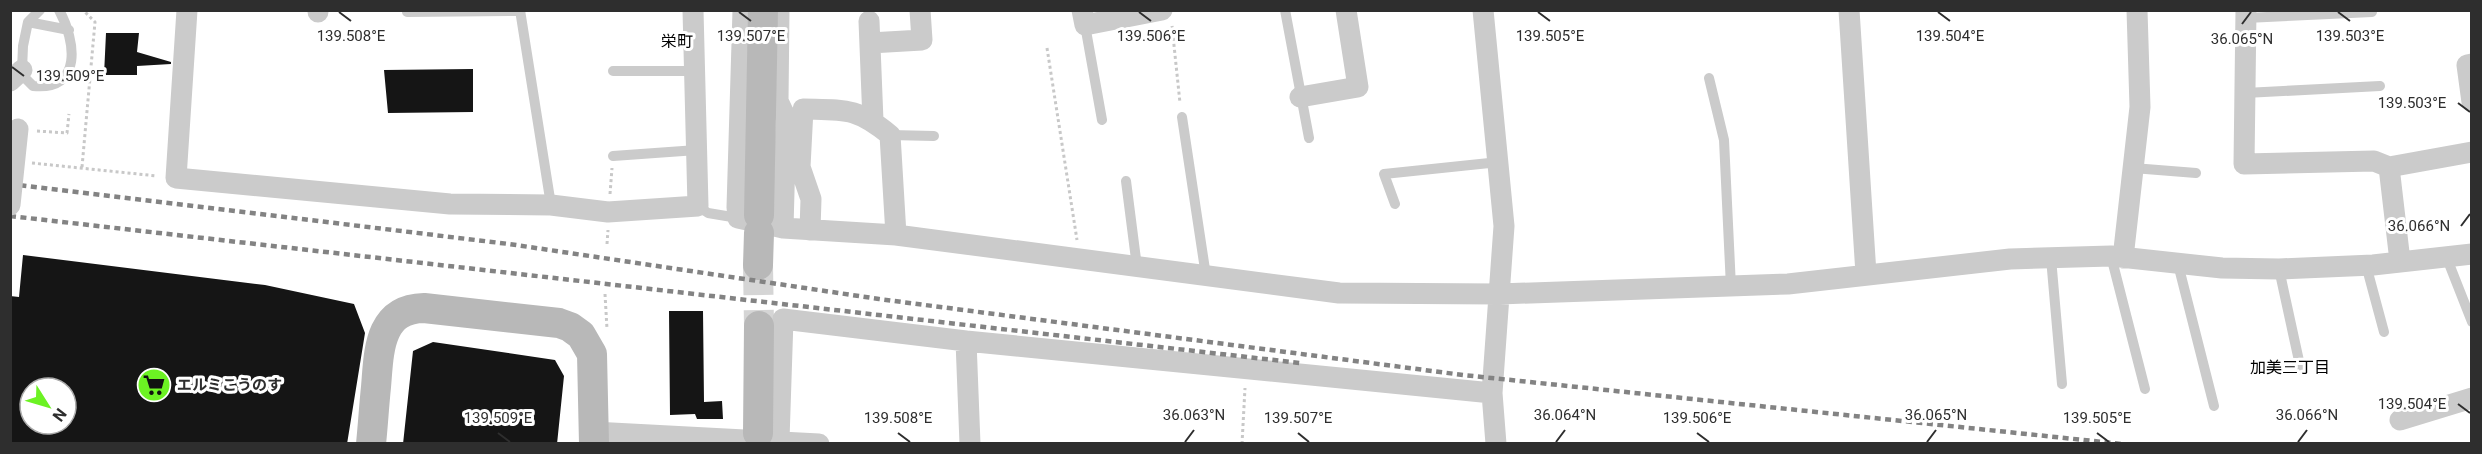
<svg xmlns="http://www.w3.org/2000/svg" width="2482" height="454" viewBox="0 0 2482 454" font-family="Roboto,'Noto Sans JP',sans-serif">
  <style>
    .building { fill: #151515; fill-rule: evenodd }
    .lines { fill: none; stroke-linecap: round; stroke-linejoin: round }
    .secondary-tunnel { stroke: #d5d5d5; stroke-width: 30; stroke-dasharray: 30 15; stroke-linecap: butt }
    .path { stroke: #c8c8c8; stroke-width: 3; stroke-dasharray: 3 3; stroke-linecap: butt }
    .lane { stroke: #cbcbcb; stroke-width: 10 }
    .street { stroke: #cbcbcb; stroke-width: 21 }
    .secondary { stroke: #b8b8b8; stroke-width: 30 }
    .rail { stroke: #838383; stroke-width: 4.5; stroke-dasharray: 6 4.5; stroke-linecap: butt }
    .street-bridge { stroke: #cbcbcb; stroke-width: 21 }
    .ticks { fill: none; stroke: #2e2e2e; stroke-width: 2 }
    .labels { text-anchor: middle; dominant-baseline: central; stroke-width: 6; stroke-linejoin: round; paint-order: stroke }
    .poi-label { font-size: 15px; font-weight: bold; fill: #2e2e2e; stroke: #fff; text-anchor: start }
    .neighbourhood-label { font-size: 16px; fill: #000; stroke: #fff }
    .ticks-label { font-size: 15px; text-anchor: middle; fill: #2e2e2e; stroke: #fff; stroke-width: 6; stroke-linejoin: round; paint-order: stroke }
  </style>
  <rect width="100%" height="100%" fill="#fff"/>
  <path class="building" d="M106,33H139L137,52L171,62V64L137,66V75H104Z
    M473,69V112L388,113L384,70Z
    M23,255L265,285L354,304L365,333L347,444H10V296L19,297ZM30,388H66V424H30Z
    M669,311H703L704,402L722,401L723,419H697L695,414L670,415Z
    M433,342L555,360L564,376L557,444H403L413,351Z"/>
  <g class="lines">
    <path class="secondary-tunnel" d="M758,265L759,326"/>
    <path class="path" d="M1172,26L1180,103
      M1047,48L1077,240
      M37,131L67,133L69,114
      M32,163L157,176
      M82,167L95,22L83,10
      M610,194L612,168
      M607,244L608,230
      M605,294L607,329
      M1242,444L1245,388"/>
    <path class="lane" d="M40,10L28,22L23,46L22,70L26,79L33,86C83,91 76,41 59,10
      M520,10L551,205
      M1285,10L1309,138
      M407,12L520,11
      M2246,18L2372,12
      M28,22L69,30
      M1085,25L1102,120
      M613,71H695
      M1709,78L1724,140L1731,287
      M2245,93L2380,86
      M1182,117L1206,276
      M890,135L934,136
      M613,156L697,150
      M2133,168L2196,173
      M1126,181L1137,267
      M1395,204L1384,174L1499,162
      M698,206L708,213L738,218
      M2111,256L2145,389
      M2446,256L2472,322
      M2051,258L2062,384
      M2178,264L2214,406
      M2366,265L2384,332
      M2279,269L2301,370"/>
    <path class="street" d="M187,10L176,178L450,204L551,205L608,212L698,206L693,10
      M743,10L737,207L738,218L783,228L896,235L1339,293L1499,294L1788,284L2010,259L2111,256L2222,268L2279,269L2373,265L2472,254
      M779,10L778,101L786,118L783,228
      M1082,10L1085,25L1162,10
      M1483,10L1504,226L1492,393L1496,444
      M1849,10L1866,274
      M2246,10L2244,164L2374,161L2389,167L2400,261
      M318,12V10
      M869,21L873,121
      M870,43L922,40L920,10
      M2472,64L2467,65L2472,102
      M10,81L22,70
      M1300,97L1358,87L1346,10
      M2389,167L2472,152
      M810,230L811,199L800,167L803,109C845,110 856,107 890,135L896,235
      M2123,258L2140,107L2137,10
      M966,341L1492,393
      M2400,420L2472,398
      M593,432L819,444
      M779,440L783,319L966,341L970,444"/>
    <path class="secondary" d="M759,215L763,10
      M758,265L759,233
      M758,433L759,326
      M371,444C373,425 374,406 376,387C379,352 378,309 424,308L559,323L570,327L581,335L592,354L594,444"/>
    <path class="rail" d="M10,184L509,244L879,299L1463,375L2122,444
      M10,216L1300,363"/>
    <path class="street-bridge" d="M10,205L18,129"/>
  </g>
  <path class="ticks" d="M339,12L351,21M739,12L751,21M1139,12L1151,21M1538,12L1550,21M1938,12L1950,21M2338,12L2350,21M2242,24L2251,12M12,67L24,76M2458,103L2470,112M2461,226L2470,214M2458,404L2470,413M498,433L510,442M898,433L910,442M1298,433L1309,442M1697,433L1709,442M2097,433L2109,442M1185,442L1194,430M1556,442L1565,430M1927,442L1936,430M2298,442L2307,430"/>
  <defs>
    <symbol id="supermarket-disc" viewBox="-11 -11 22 22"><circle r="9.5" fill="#6cf223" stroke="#fff"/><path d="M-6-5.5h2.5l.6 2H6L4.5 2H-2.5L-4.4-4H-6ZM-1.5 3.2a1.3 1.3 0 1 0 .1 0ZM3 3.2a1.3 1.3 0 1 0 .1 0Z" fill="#111"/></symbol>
  </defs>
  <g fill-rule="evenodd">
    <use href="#supermarket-disc" x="135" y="366" width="38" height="38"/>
  </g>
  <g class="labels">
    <g class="poi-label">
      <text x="177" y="385">エルミこうのす</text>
    </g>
    <g class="neighbourhood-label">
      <text x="677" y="41">栄町</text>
      <text x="2290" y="367">加美三丁目</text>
    </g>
  </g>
  <g class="ticks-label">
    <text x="351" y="41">139.508°E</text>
    <text x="751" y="41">139.507°E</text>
    <text x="1151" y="41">139.506°E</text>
    <text x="1550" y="41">139.505°E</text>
    <text x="1950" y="41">139.504°E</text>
    <text x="2350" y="41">139.503°E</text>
    <text x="2242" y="44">36.065°N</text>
    <text x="70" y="81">139.509°E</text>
    <text x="2412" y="108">139.503°E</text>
    <text x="2419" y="231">36.066°N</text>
    <text x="2412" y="409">139.504°E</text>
    <text x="1194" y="420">36.063°N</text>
    <text x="1565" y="420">36.064°N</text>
    <text x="1936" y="420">36.065°N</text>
    <text x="2307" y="420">36.066°N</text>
    <text x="498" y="423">139.509°E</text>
    <text x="898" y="423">139.508°E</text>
    <text x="1298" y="423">139.507°E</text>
    <text x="1697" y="423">139.506°E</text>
    <text x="2097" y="423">139.505°E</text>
  </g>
  <rect width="2482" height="454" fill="none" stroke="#2e2e2e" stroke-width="24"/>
  <g transform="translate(48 406) rotate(127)"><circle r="28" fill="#ffffff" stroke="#ababab" stroke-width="1.5"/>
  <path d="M0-4.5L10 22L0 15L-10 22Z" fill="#6cf223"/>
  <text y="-9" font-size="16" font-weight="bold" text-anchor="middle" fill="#2e2e2e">N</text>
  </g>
</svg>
